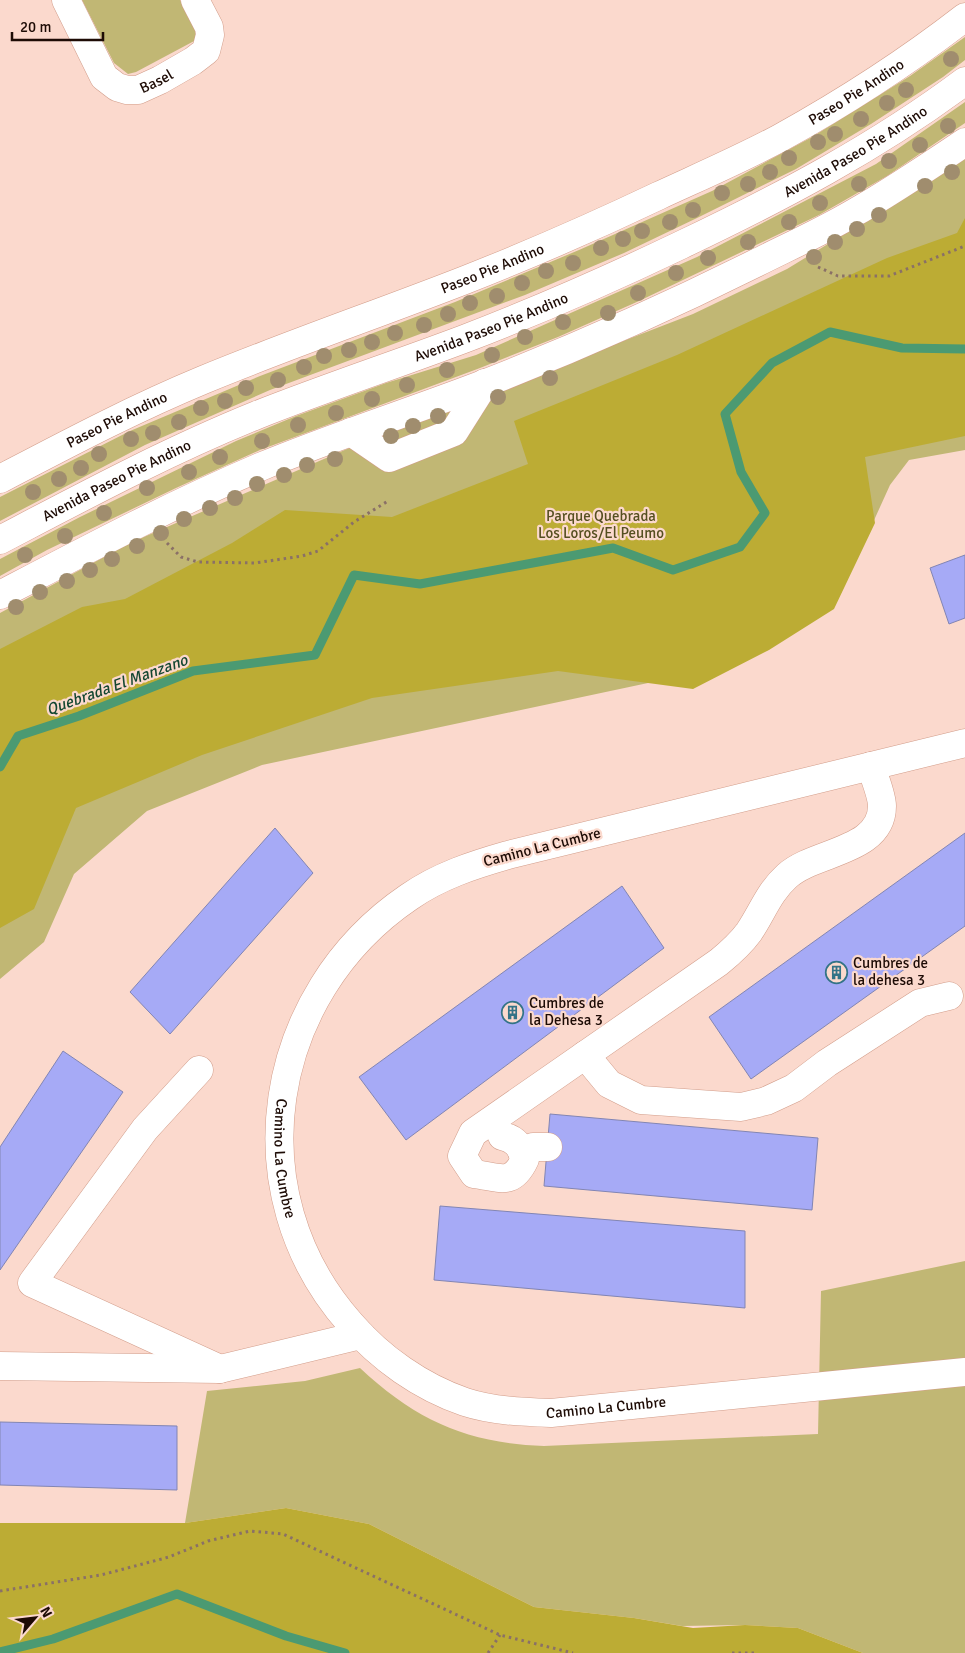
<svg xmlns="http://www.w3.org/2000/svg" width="965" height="1653" viewBox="0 0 965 1653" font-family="Signika,sans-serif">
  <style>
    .green { fill: #c1b774 }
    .forest { fill: #bcac34 }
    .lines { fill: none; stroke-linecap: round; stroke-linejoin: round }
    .stream { stroke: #4b9a72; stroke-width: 9 }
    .building { fill: #a6aaf6; stroke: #8285b3 }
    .minor-casing { stroke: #d29d8a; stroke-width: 29 }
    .path { stroke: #8a7067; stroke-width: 3; stroke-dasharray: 2.5 4; stroke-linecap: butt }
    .minor { stroke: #fff; stroke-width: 28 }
    .tree { fill: #a08d6e }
    .labels { text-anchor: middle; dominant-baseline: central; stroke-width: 4.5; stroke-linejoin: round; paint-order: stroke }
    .street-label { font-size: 15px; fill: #1d0b05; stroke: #fbd9cd }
    .park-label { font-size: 15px; fill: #554f20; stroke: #fbd9cd }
    .poi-label { font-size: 15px; fill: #1d0b05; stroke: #fbd9cd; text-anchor: start }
    .water-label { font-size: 16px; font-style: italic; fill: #144731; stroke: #fbd9cd }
  </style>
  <rect width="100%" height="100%" fill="#fbd9cd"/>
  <path class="green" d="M82,0H180L197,31L196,40L136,72L128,74L114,63Z
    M965,37V60L943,77L871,124L796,169L697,218L624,253L525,295L270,390L145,445L0,521V497L130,431L260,376L455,302L579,250L712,191L812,137L910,76Z
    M965,102V123L887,176L819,215L639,301L558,337L480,368L260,450L176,488L47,550L0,576V559L80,517L236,441L296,416L386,383L476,355L697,257L876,164Z
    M965,157V450L909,460L890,485L841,593L648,683L262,765L147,811L74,874L44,942L0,979V613L130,543L377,436L693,314L787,269L918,189Z
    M965,1261V1653H863L798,1628L745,1625L682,1626L634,1618L534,1607L369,1524L286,1508L185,1523L207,1391L305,1381L360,1368C417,1421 467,1443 544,1446L818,1434L821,1291Z"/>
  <path class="forest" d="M965,218V436L865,457L875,523L834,609L769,650L693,689L558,671L372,698L202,755L76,808L34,909L0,928V649L82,607L125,599L232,543L285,510L392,517L528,464L514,421L677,355L887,258L957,233Z
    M286,1508L369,1524L534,1607L634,1618L693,1628L745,1625L798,1628L863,1653H0V1523H185Z"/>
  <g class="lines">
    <path class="stream" d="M0,767L18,736L79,716L193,671L315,655L354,575L420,584L613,548L673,570L740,547L765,513L741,472L725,414L772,363L830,332L902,348L965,349
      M0,1652L53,1639L177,1594L286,1636L345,1653"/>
  </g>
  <path class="building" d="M965,555V618L949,624L930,568Z
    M275,828L313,873L170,1034L130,992Z
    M965,833V926L751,1079L709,1017Z
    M622,886L664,948L406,1140L359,1077Z
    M63,1051L123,1092L0,1270V1147Z
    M550,1114L818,1138L812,1210L544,1186Z
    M440,1206L745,1231V1308L434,1280Z
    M0,1422L177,1426V1490L0,1485Z"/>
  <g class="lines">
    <defs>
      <g id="minor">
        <path id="s1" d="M66,0L104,77L117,87L127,90H138L160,80L193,61L206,51L210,35L209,27L195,0"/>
        <path d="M351,432L389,458L454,432L485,383"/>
        <path id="s2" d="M0,479C67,444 133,409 203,380C290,344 378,314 465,280C531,254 595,226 658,196C699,177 741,159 780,138C845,102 907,62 965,17"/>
        <path id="s3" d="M0,540C84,496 168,451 257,415C325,388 395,365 464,339C537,311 610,279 681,245C780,198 877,147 965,81"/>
        <path d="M0,595C86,550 171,505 260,467C334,436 411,412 486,383C578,347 668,307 756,263C788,247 821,232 852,214C891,192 928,167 965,142"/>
        <path id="s4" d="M965,743L508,855C473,865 439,876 409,897C266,994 234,1192 350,1323C380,1358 421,1387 465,1402C493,1411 522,1412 551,1413L965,1372"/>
        <path d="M585,1055L609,1084L641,1100L741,1107L766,1101L794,1088L827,1063L920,1003L949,996"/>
        <path d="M199,1070L145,1129L32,1283L220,1369"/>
        <path d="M502,1136C516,1139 521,1147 525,1159C512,1187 500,1177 474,1174L462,1156L473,1133L719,962C730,953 741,943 749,932C762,913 769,892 787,876C814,851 882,852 882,806C882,795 874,777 871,766"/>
        <path d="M522,1152L533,1147H548"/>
        <path d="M0,1366L220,1369L361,1335"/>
      </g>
    </defs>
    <use href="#minor" class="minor-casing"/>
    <path class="path" d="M818,267L838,276H889L965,246
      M167,543L181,557L198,562L255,563L302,556L318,551L354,522L388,501
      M0,1591L101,1575L169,1557L208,1541L250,1531L283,1534L500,1635L573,1653
      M488,1653L500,1635
      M732,1653H756"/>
    <use href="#minor" class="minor"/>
  </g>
  <g class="tree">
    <circle cx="951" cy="59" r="8"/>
    <circle cx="906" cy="90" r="8"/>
    <circle cx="887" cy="103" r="8"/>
    <circle cx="861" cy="119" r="8"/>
    <circle cx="948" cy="126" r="8"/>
    <circle cx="835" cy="134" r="8"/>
    <circle cx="818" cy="142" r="8"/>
    <circle cx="920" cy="145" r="8"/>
    <circle cx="789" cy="158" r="8"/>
    <circle cx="889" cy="161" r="8"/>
    <circle cx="770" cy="172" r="8"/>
    <circle cx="952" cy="172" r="8"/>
    <circle cx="748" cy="184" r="8"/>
    <circle cx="859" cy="184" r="8"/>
    <circle cx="925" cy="186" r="8"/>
    <circle cx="722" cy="193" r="8"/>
    <circle cx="820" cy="203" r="8"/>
    <circle cx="693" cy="210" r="8"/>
    <circle cx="879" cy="215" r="8"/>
    <circle cx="670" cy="222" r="8"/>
    <circle cx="789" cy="222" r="8"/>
    <circle cx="857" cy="229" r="8"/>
    <circle cx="642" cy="231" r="8"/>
    <circle cx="623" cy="239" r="8"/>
    <circle cx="748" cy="242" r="8"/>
    <circle cx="835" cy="242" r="8"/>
    <circle cx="601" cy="248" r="8"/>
    <circle cx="814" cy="257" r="8"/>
    <circle cx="708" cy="258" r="8"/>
    <circle cx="573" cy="263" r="8"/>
    <circle cx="546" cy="271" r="8"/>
    <circle cx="676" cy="273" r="8"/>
    <circle cx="522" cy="283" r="8"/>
    <circle cx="638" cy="293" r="8"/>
    <circle cx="497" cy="296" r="8"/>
    <circle cx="470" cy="303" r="8"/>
    <circle cx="608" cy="313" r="8"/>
    <circle cx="448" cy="314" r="8"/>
    <circle cx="563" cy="322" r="8"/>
    <circle cx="424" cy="325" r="8"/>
    <circle cx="395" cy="333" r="8"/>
    <circle cx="525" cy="337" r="8"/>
    <circle cx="372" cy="342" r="8"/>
    <circle cx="349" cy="350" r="8"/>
    <circle cx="492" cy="355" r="8"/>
    <circle cx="324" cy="356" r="8"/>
    <circle cx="304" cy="367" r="8"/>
    <circle cx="447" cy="370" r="8"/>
    <circle cx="550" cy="378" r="8"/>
    <circle cx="278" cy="380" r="8"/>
    <circle cx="407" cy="385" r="8"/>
    <circle cx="246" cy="388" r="8"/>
    <circle cx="498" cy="397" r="8"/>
    <circle cx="372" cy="399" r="8"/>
    <circle cx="225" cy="401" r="8"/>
    <circle cx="201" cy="408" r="8"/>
    <circle cx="336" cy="413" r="8"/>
    <circle cx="438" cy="416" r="8"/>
    <circle cx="179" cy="422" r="8"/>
    <circle cx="298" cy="425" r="8"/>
    <circle cx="413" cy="426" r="8"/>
    <circle cx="153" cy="433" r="8"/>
    <circle cx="391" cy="436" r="8"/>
    <circle cx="131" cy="439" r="8"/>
    <circle cx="262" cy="441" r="8"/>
    <circle cx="99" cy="454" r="8"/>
    <circle cx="220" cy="457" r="8"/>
    <circle cx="335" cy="459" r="8"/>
    <circle cx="307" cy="465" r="8"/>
    <circle cx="81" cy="468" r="8"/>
    <circle cx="189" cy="472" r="8"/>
    <circle cx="284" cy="475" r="8"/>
    <circle cx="59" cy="479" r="8"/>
    <circle cx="257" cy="484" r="8"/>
    <circle cx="147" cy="488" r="8"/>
    <circle cx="33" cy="492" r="8"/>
    <circle cx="235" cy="498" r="8"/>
    <circle cx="210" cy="508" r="8"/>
    <circle cx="104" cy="513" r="8"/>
    <circle cx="184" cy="519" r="8"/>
    <circle cx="161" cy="533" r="8"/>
    <circle cx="65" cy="536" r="8"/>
    <circle cx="137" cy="546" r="8"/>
    <circle cx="25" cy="555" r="8"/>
    <circle cx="112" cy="559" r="8"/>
    <circle cx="90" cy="570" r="8"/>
    <circle cx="67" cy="581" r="8"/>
    <circle cx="40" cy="592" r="8"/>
    <circle cx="16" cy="607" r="8"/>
  </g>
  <defs>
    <symbol id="building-ring" viewBox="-11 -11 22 22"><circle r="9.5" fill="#fbd9cd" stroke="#337387" stroke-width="1.5"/><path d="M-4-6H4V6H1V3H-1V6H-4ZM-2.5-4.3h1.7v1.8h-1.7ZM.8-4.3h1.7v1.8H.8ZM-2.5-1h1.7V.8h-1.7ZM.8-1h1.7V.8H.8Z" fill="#337387"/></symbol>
  </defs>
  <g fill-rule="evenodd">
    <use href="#building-ring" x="824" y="960" width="25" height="25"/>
    <use href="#building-ring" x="500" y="1000" width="25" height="25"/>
  </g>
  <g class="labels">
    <g class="street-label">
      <text stroke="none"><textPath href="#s1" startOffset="144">Basel</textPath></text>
      <text stroke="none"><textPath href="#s2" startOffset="941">Paseo Pie Andino</textPath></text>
      <text stroke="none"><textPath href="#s3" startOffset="941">Avenida Paseo Pie Andino</textPath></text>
      <text stroke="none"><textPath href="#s2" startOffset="536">Paseo Pie Andino</textPath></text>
      <text stroke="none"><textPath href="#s3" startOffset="536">Avenida Paseo Pie Andino</textPath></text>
      <text stroke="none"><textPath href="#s2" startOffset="131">Paseo Pie Andino</textPath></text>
      <text stroke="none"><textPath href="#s3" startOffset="131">Avenida Paseo Pie Andino</textPath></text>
      <text transform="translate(542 847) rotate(-14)">Camino La Cumbre</text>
      <text stroke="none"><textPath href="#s4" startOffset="884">Camino La Cumbre</textPath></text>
      <text stroke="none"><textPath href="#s4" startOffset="1349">Camino La Cumbre</textPath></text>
    </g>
    <g class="park-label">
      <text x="601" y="516">Parque Quebrada<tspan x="601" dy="17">Los Loros/El Peumo</tspan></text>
    </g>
    <g class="poi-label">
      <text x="853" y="963">Cumbres de<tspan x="853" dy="17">la dehesa 3</tspan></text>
      <text x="529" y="1003">Cumbres de<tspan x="529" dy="17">la Dehesa 3</tspan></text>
    </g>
    <g class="water-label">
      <text transform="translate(117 685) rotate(-20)">Quebrada El Manzano</text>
    </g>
  </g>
  <g transform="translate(35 1618) rotate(62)" stroke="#fbd9cd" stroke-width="4" paint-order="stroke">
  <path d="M0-4L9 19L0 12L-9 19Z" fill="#1d0b05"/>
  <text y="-8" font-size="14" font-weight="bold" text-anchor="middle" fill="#1d0b05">N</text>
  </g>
  <path d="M12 32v8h91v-8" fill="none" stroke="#1d0b05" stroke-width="2.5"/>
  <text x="20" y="32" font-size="15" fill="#1d0b05" stroke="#fbd9cd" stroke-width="4" paint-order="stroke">20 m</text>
</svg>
